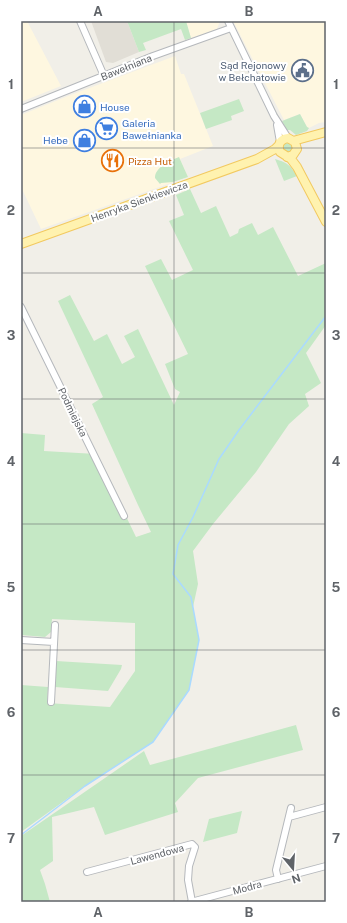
<svg xmlns="http://www.w3.org/2000/svg" width="347" height="923" viewBox="0 0 347 923" font-family="'Public Sans',sans-serif">
  <style>
    .commercial { fill: #fef7e0 }
    .education { fill: #e1ded6 }
    .green { fill: #c5e8c5 }
    .lines { fill: none; stroke-linecap: round; stroke-linejoin: round }
    .stream { stroke: #aadaff; stroke-width: 1.5 }
    .minor-casing { stroke: #b5b8bc; stroke-width: 8 }
    .major-casing { stroke: #f2c960; stroke-width: 10 }
    .minor { stroke: #fff; stroke-width: 6 }
    .major { stroke: #fff2af; stroke-width: 8 }
    .grid { fill: none; stroke: #5f6368; stroke-width: 1; stroke-opacity: 0.55 }
    .labels { text-anchor: middle; dominant-baseline: central; stroke-width: 4; stroke-linejoin: round; paint-order: stroke }
    .service-label { font-size: 10px; fill: #4e5e75; stroke: #fff; text-anchor: end }
    .street-label { font-size: 10px; fill: #5f6368; stroke: #fff }
    .shop-label { font-size: 10px; fill: #366cbe; stroke: #fff; text-anchor: start }
    .food-label { font-size: 10px; fill: #c56008; stroke: #fff; text-anchor: start }
    .neatline { fill: none; stroke: #5f6368; stroke-width: 1.5 }
    .grid-label { font-size: 13px; text-anchor: middle; font-weight: bold; fill: #5f6368 }
  </style>
  <rect width="100%" height="100%" fill="#f1efe8"/>
  <path class="commercial" d="M21,21H27L61,86L21,102Z
    M186,21H220L217,29L191,38Z
    M233,21H326V122L319,123L309,128L307,127L300,114L284,120Z
    M175,56L181,74H184L213,146L180,159L188,177L41,229L21,187V115L68,96Z"/>
  <path class="education" d="M91,21H127L139,52L113,63L106,62Z"/>
  <path class="green" d="M127,21H186L191,38L185,40L181,29L143,43L146,50L139,52Z
    M239,99L244,111L231,116L232,120L206,129L200,113Z
    M300,114L307,127L309,128L307,131L296,135L290,130H287L282,121Z
    M282 148a5 5 0 1 1 10 0a5 5 0 1 1-10 0Z
    M179,157L188,177L173,182L161,183L160,184L155,178C155,167 170,161 179,157Z
    M275,159C288,163 290,165 297,176L284,181Z
    M190,189L201,213L216,206L230,237L238,233L239,229L252,223L258,235L273,227L298,276L326,263V325L306,353L321,383L305,394L309,406L289,424L256,472L213,524L193,551L198,584L193,607L199,640L189,690L153,742L85,786L21,832V685L48,687L47,703L110,707L135,671V623L52,619L51,632L45,637L21,635V433L45,435L44,451L96,454L136,537L151,532L138,505L92,404L103,397L58,301L70,295L94,341L107,334L122,364L135,357L124,336L138,329L174,405L180,392L175,389L165,364L188,354L145,266L161,259L172,280L193,270L169,221L184,215L176,195Z
    M56,661L122,665L121,669L108,691L55,687Z
    M296,725L303,750L198,778L175,803L178,812L105,835L94,807L52,817L53,861L40,870L45,884L50,902H21V836L144,751L150,765Z
    M242,811L237,833L203,842L209,819Z"/>
  <g class="lines">
    <path class="stream" d="M21,835L85,786L153,742L189,690L199,640L191,597L173,574L178,545L193,517L219,459L239,430L326,316"/>
    <defs>
      <path id="minor" d="M80,21L104,76
        M228,21L274,116L288,138
        M21,109L153,56L231,28
        M277,125L280,142
        M21,307L124,516
        M21,640L54,642
        M51,702L55,625
        M289,817L326,807
        M87,872L192,844L195,847L189,866L188,880L192,902
        M278,879L276,870L291,808
        M191,902L326,866"/>
      <path id="major" d="M293,141L326,132
        M287,157L293,155L297,149L295,142L288,138C280,139 277,145 280,152L291,159L297,167L326,222
        M21,244L257,159L275,149L278,146"/>
    </defs>
    <use href="#minor" class="minor-casing"/>
    <use href="#major" class="major-casing"/>
    <use href="#minor" class="minor"/>
    <use href="#major" class="major"/>
  </g>
  <path class="grid" d="M174,21V902M21,148H326M21,273H326M21,399H326M21,524H326M21,650H326M21,775H326"/>
  <defs>
    <symbol id="civic-ring" viewBox="-11 -11 22 22"><circle r="9.5" fill="#fff" stroke="#5c6f8a" stroke-width="1.5"/><path d="M-.6-6.5H3V-4.5H.6V-3L4-1V1h2V6H-6V1h2V-1L-.6-3ZM-1.2 2.5V6h2.4V2.5Z" fill="#5c6f8a"/></symbol>
    <symbol id="shop-ring" viewBox="-11 -11 22 22"><circle r="9.5" fill="#fff" stroke="#3f7fe0" stroke-width="1.5"/><path d="M-5-2.5h2.3a2.7 3.5 0 0 1 5.4 0H5L5.5 6h-11ZM-1.5-2.5h3a1.5 2.3 0 0 0-3 0Z" fill="#3f7fe0"/></symbol>
    <symbol id="supermarket-ring" viewBox="-11 -11 22 22"><circle r="9.5" fill="#fff" stroke="#3f7fe0" stroke-width="1.5"/><path d="M-6-5.5h2.5l.6 2H6L4.5 2H-2.5L-4.4-4H-6ZM-1.5 3.2a1.3 1.3 0 1 0 .1 0ZM3 3.2a1.3 1.3 0 1 0 .1 0Z" fill="#3f7fe0"/></symbol>
    <symbol id="restaurant-ring" viewBox="-11 -11 22 22"><circle r="9.5" fill="#fff" stroke="#e8710a" stroke-width="1.5"/><path d="M-5-6h1v4h1v-4h1v4h1v-4h1v5L-1.5 .5V6h-2V.5L-5-1ZM5-6V6H3V1.5H1.5Q1.5-4 5-6Z" fill="#e8710a"/></symbol>
  </defs>
  <g fill-rule="evenodd">
    <use href="#civic-ring" x="290" y="58" width="25" height="25"/>
    <use href="#shop-ring" x="72" y="94" width="25" height="25"/>
    <use href="#supermarket-ring" x="94" y="116" width="25" height="25"/>
    <use href="#shop-ring" x="72" y="128" width="25" height="25"/>
    <use href="#restaurant-ring" x="100" y="148" width="25" height="25"/>
  </g>
  <g class="labels">
    <g class="service-label">
      <text x="286" y="65">Sąd Rejonowy<tspan x="286" dy="12">w Bełchatowie</tspan></text>
    </g>
    <g class="street-label">
      <text transform="translate(126 67) rotate(-22)">Bawełniana</text>
      <text transform="translate(139 201) rotate(-20)">Henryka Sienkiewicza</text>
      <text transform="translate(73 412) rotate(64)">Podmiejska</text>
      <text transform="translate(157 854) rotate(-15)">Lawendowa</text>
      <text transform="translate(247 887) rotate(-15)">Modra</text>
    </g>
    <g class="shop-label">
      <text x="100" y="107">House</text>
      <text x="122" y="123">Galeria<tspan x="122" dy="12">Bawełnianka</tspan></text>
      <text x="68" y="140" text-anchor="end">Hebe</text>
    </g>
    <g class="food-label">
      <text x="128" y="161">Pizza Hut</text>
    </g>
  </g>
  <rect width="347" height="923" fill="none" stroke="#ffffff" stroke-width="44"/>
  <g transform="translate(293 869) rotate(162)" stroke="#ffffff" stroke-width="3" paint-order="stroke">
  <path d="M0-3L7 15L0 10L-7 15Z" fill="#5f6368"/>
  <text y="-6" font-size="11" font-weight="bold" text-anchor="middle" fill="#5f6368">N</text>
  </g>
  <rect x="22" y="22" width="303" height="879" class="neatline"/>
  <g class="grid-label">
    <text x="98" y="16">A</text>
    <text x="249" y="16">B</text>
    <text x="11" y="89">1</text>
    <text x="336" y="89">1</text>
    <text x="11" y="215">2</text>
    <text x="336" y="215">2</text>
    <text x="11" y="340">3</text>
    <text x="336" y="340">3</text>
    <text x="11" y="466">4</text>
    <text x="336" y="466">4</text>
    <text x="11" y="592">5</text>
    <text x="336" y="592">5</text>
    <text x="11" y="717">6</text>
    <text x="336" y="717">6</text>
    <text x="11" y="843">7</text>
    <text x="336" y="843">7</text>
    <text x="98" y="917">A</text>
    <text x="249" y="917">B</text>
  </g>
</svg>
